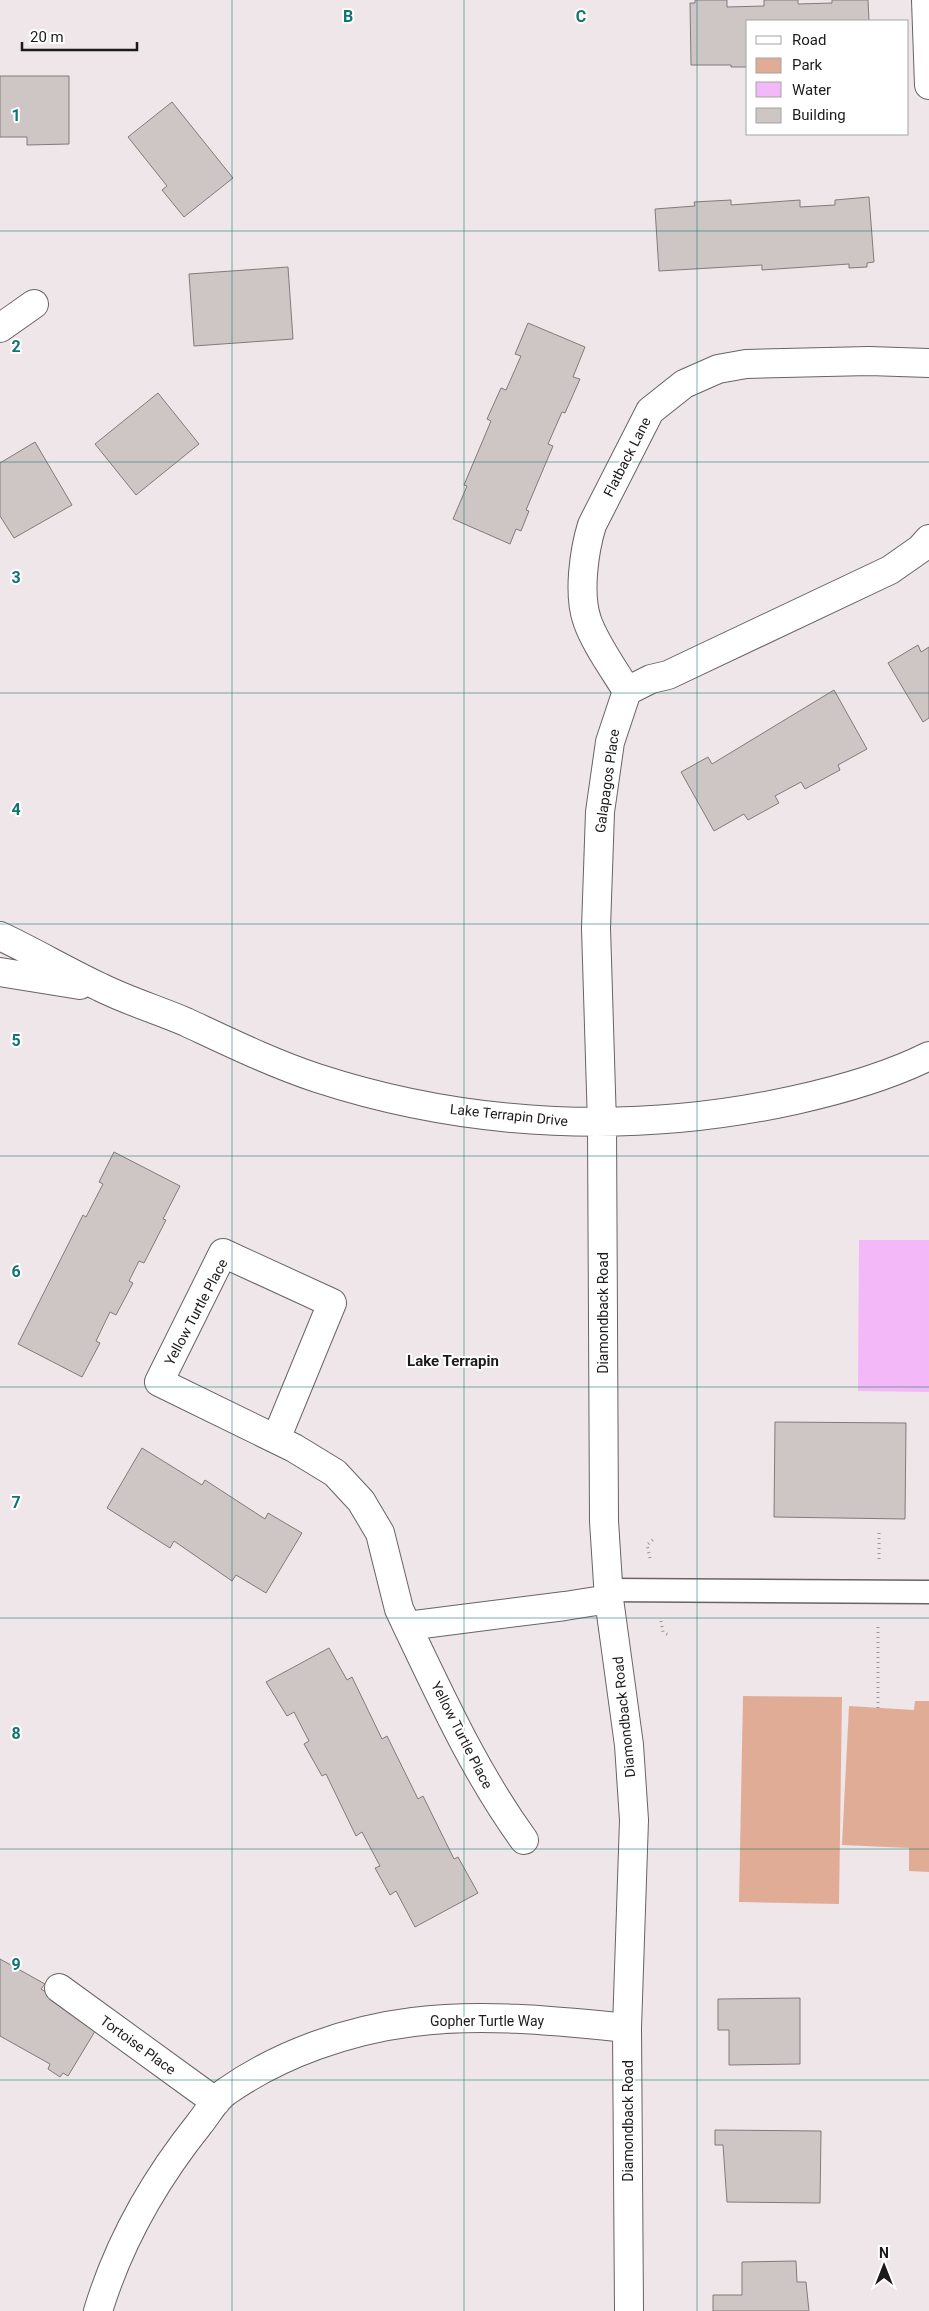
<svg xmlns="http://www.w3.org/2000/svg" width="929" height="2311" viewBox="0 0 929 2311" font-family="Roboto,sans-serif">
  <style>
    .green { fill: #e1ac96 }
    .water { fill: #f3b8f7 }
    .building { fill: #cdc6c5; stroke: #827b7b }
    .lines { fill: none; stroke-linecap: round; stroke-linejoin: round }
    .service-casing { stroke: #696364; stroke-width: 25 }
    .minor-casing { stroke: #696364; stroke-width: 30 }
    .path { stroke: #9b9597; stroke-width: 3; stroke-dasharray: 1 4; stroke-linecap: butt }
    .service { stroke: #fff; stroke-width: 22 }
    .minor { stroke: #fff; stroke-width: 28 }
    .grid { fill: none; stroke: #0f766e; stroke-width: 1; stroke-opacity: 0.55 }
    .labels { text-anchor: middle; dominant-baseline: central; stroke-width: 4; stroke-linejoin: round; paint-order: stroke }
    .street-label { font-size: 14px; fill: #1d1a1b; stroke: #fff }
    .neighbourhood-label { font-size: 15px; font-weight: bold; fill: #1d1a1b; stroke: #fff }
    .grid-label { font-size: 16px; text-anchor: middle; font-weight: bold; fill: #0f766e; stroke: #fff; stroke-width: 4; stroke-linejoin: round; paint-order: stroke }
  </style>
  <rect width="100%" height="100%" fill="#eee6e8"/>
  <path class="green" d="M743,1696L842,1697L839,1904L739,1902Z
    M915,1701H929V1872L909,1871V1848L842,1845L849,1706L914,1710Z"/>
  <path class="water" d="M859,1240H929V1392L858,1391Z"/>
  <path class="building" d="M695,0H727V7L764,6V0H798V4L832,3V0H868L869,21H748V67H731V65H691L690,3H695Z
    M0,76H69V144L27,145V137H0Z
    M172,102L233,178L184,217L162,190L167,186L128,137Z
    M869,197L874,262L867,263V267L849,268V264L762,270V265L659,271L655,209L695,206L694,202L731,200V205L800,200V207L835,205V200Z
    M288,267L293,339L194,346L189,274Z
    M528,323L585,347L573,377L580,379L565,413L562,412L548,444L553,446L526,510L529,511L521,531L516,529L510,544L453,519L467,486L464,485L491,421L487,419L501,388L506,390L521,356L515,354Z
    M158,393L199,444L136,495L95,444Z
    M35,442L72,505L14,538L0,516V463Z
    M918,645L921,652L929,647V718L923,722L888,663Z
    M834,690L867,749L838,765L840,770L805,789L801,782L775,796L779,803L748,820L744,814L714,831L681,772L708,757L712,764Z
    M114,1152L180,1186L163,1219L166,1220L144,1263L139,1261L129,1281L133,1283L116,1315L110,1312L96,1341L100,1343L82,1377L18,1344L83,1215L86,1217L103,1184L99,1182Z
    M775,1422L906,1423L905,1519L774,1517Z
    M142,1448L202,1485L205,1480L265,1519L268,1513L302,1533L266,1593L236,1575L232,1581L174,1541L170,1548L107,1508Z
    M329,1648L347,1680L352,1677L382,1739L387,1736L418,1799L423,1796L454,1859L458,1857L478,1893L415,1927L396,1891L390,1895L375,1868L380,1866L362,1832L356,1836L326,1774L322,1776L304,1744L309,1741L294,1712L287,1716L266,1682Z
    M0,1959L45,1984L41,1989L100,2023L68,2076L63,2073L60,2077L48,2069L50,2064L0,2036Z
    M800,1998V2064L729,2065V2030H718V1999Z
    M715,2130L821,2131L820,2203L727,2202L723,2145H715Z
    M796,2261L797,2282H806L809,2311H713V2295H742V2262Z"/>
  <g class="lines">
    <defs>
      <path id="service" d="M609,1590L929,1592"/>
      <path id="minor" d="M926,0L929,85
        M0,328L34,304
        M627,691C615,671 594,642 587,620C578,594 584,551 592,525L650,411L684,384L718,369L746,364L869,361L929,363
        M0,936C34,952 66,971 100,987C128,1001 158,1010 186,1022C229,1042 272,1063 317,1078C470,1128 637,1135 795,1100C840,1090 887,1077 929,1056
        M0,972L80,985
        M276,1439L332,1303L223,1253L159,1382L294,1448L335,1473L361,1501L380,1533L399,1609L407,1626C442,1699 476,1774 524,1840
        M407,1626L565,1606L609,1599
        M59,1988L216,2102
        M98,2311C119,2242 155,2179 200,2123C208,2113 216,2098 227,2091C280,2054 348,2030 413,2022C483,2013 557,2021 627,2028
        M629,2311L627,2028L634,1820L629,1745L609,1599L604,1521L602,1124L596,928L600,812L610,742L627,691L651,679L668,675L890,570L920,549L929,539"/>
    </defs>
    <use href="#service" class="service-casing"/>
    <use href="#minor" class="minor-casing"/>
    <path class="path" d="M650,1558L647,1545L655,1538
      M879,1559V1533
      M661,1621L663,1632L670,1636
      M878,1708V1623"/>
    <use href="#service" class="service"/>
    <use href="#minor" class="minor"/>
  </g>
  <path class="grid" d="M232,0V2311M464,0V2311M697,0V2311M0,231H929M0,462H929M0,693H929M0,924H929M0,1156H929M0,1387H929M0,1618H929M0,1849H929M0,2080H929"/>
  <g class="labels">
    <g class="street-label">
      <text transform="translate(627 457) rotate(-63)">Flatback Lane</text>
      <text transform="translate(607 781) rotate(-82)">Galapagos Place</text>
      <text transform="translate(509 1115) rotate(6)">Lake Terrapin Drive</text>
      <text transform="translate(196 1312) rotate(-62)">Yellow Turtle Place</text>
      <text transform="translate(603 1313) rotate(-90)">Diamondback Road</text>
      <text transform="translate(624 1717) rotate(-96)">Diamondback Road</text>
      <text transform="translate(462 1735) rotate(63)">Yellow Turtle Place</text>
      <text x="487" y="2021">Gopher Turtle Way</text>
      <text transform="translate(138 2045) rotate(36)">Tortoise Place</text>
      <text transform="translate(628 2121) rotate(-90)">Diamondback Road</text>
    </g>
    <g class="neighbourhood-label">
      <text x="453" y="1361">Lake Terrapin</text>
    </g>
  </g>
  <g class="grid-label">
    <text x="348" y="22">B</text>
    <text x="581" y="22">C</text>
    <text x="16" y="121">1</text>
    <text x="16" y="352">2</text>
    <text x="16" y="583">3</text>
    <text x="16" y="815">4</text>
    <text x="16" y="1046">5</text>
    <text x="16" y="1277">6</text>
    <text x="16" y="1508">7</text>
    <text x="16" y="1739">8</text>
    <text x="16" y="1970">9</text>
  </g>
  <rect x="746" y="20" width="162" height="115" fill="#ffffff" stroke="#a5a3a4"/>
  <rect x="756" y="36" width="25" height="8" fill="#ffffff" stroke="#a5a3a4"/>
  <text x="792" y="45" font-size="15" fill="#1d1a1b">Road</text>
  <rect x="756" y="58" width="25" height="15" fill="#e1ac96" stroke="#a5a3a4"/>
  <text x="792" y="70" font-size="15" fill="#1d1a1b">Park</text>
  <rect x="756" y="82" width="25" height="15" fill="#f3b8f7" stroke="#a5a3a4"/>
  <text x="792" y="95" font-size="15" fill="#1d1a1b">Water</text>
  <rect x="756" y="108" width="25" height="15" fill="#cdc6c5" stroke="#a5a3a4"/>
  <text x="792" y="120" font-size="15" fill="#1d1a1b">Building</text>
  <g transform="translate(884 2266)" stroke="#ffffff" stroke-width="4" paint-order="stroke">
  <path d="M0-4L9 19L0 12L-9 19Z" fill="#1d1a1b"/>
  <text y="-8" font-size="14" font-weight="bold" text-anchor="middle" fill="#1d1a1b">N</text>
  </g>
  <path d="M22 42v8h115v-8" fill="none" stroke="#1d1a1b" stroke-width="2.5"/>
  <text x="30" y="42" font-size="15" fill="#1d1a1b" stroke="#ffffff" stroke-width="4" paint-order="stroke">20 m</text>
</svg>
